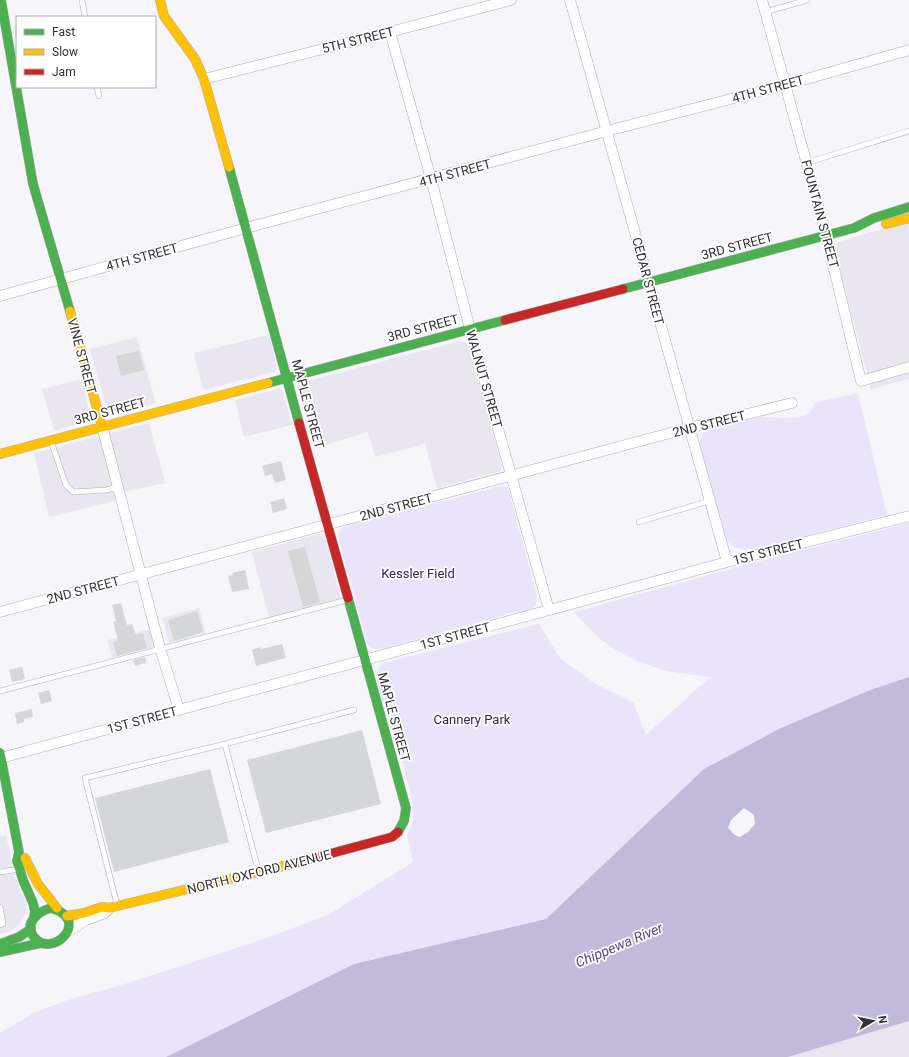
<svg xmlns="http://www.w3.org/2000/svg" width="909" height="1057" viewBox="0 0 909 1057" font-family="Roboto,sans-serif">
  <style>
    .built { fill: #e9e6f1 }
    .green { fill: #e9e4f9 }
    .water { fill: #c2bada; fill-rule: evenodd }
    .building { fill: #d4d6d7 }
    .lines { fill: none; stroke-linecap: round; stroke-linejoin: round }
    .lane-casing { stroke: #aeaeb1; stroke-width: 6 }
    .street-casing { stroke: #aeaeb1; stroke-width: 11 }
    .fast-casing { stroke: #aeaeb1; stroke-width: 10 }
    .slow-casing { stroke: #aeaeb1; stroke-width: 10 }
    .jam-casing { stroke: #aeaeb1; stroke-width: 10 }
    .lane { stroke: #fefefe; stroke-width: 5 }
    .street { stroke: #fefefe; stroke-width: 10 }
    .fast { stroke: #4caf50; stroke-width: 9 }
    .slow { stroke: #ffc107; stroke-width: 9 }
    .jam { stroke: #c62828; stroke-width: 9 }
    .labels { text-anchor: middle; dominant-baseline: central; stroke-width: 3.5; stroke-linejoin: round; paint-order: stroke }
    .street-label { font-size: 13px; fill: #323134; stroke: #fff }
    .park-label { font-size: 13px; fill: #36245a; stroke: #fff }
    .water-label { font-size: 14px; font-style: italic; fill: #594881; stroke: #fff }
  </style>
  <rect width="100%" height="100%" fill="#f6f5fa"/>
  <path class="built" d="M909,221V379L871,389L834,247L838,242Z
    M269,335L277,368L274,372L203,390L194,353Z
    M137,337L156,403L122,413H112L106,406L90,349Z
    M460,341L466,343L469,348L502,466L501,471L437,488L425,444L375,457L368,432L315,448L300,394V387L304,382Z
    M82,379L89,411L88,419L84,422L54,431L42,389Z
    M278,389H281L283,392L292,425L244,437L235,400Z
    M149,423L165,483L114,494L115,501L49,517L34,453Z
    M319,534L325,537L341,599L269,618L252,552Z
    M199,608L206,633L169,643L162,618Z
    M150,629L154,647L112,658L108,640Z
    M6,835L15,877L27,905L26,912L20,924L11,931L0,934V836Z
    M909,1021V1057H788L801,1053Z"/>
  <path class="green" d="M858,393L887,515L755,549C743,550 735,550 727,541L700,446V440L703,434C711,428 752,418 763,417C778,416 811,425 814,403Z
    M501,486L508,487L509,491L537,597L536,605L528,611L512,613L385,648C377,650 371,650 367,643L338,536L340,529L349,525Z
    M909,523V677L870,690L781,728L704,769L546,919L354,964L166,1057H0V1033L34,1013L68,1000L128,983L258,941L328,915L413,862L407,835L413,821L412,799L389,713L382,702L376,676L377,670L383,663L539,624L560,658L595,684L633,702L646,735L710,677L666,671L637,661L619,652L599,638L574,612L775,557Z"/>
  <path class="water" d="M909,677V1021L788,1057H166L354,964L546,919L704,769L781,728L870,690ZM744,808L754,815L755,824L748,832L740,837L735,835L728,828L731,820Z"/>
  <path class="building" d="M139,351L144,370L121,376L116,356Z
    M281,461L286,480L275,483L272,474L265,476L262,466Z
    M284,498L287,509L273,513L270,502Z
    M305,547L320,602L303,607L288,551Z
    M245,570L249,589L232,592L228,576L233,575L232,573Z
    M121,603L127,625L132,624L136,635L143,633L147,648L117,656L113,642L118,640L113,622L116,621L112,605Z
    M197,611L203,632L174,641L168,620Z
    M282,644L286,658L256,666L252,650L260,647L261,649Z
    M145,657L146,663L135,666L133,660Z
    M22,667L25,679L12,682L9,670Z
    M49,690L52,701L41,704L38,693Z
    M32,709L33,717L24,719V722L17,724L15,713Z
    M362,730L381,804L266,833L247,760Z
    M210,769L229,842L114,872L95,798Z"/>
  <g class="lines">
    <defs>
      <path id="lane" d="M82,0L85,17
        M765,12L807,0
        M97,87L99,96
        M806,163L909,131
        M51,441L66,485L73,492L106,490L118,487
        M639,522L709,501
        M0,691L347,600
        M0,872L19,869
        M259,873L225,744L354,710
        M117,905L85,778L225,744
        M0,907L3,924L0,925"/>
      <path id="street" d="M570,0C623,187 673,375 727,562
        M762,0L823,223L861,381L909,367
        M390,32L431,179L470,329L549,610
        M204,79L390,32L511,0
        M0,296L246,228L607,131L785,85L909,50
        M102,426L160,648L179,710
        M0,612L689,428L792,403
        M1,758L727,562L909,516
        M69,931L86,920L105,913L109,908"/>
      <path id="fast" d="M1,0L33,184L70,311
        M229,167L299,423
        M623,289L854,228L874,218L909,207
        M268,383L505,320
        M348,598L406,808L404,821L398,832
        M0,753L19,852L17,861L23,880L33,903L35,911L34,918
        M51,908C93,920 51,960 34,937C23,923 39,911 51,908Z
        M0,944L19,937L31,929
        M0,952L41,943"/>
      <path id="slow" d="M160,0L164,16L195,59L204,79L229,167
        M886,224L909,218
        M70,311L102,426
        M0,454L268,383
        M25,858L38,884L57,908
        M67,916L84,913L102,907L109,908L292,864"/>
      <path id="jam" d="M505,320L623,289
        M299,423L348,598
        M292,864L392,837L398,832"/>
    </defs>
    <use href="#lane" class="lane-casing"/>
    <use href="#street" class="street-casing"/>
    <use href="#fast" class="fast-casing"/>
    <use href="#slow" class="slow-casing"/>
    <use href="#jam" class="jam-casing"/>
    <use href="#lane" class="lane"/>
    <use href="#street" class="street"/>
    <use href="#fast" class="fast"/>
    <use href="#slow" class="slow"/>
    <use href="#jam" class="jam"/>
  </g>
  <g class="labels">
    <g class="street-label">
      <text transform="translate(358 40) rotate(-14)">5TH STREET</text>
      <text transform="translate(768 89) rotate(-15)">4TH STREET</text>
      <text transform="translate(455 173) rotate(-15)">4TH STREET</text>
      <text transform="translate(820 214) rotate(75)">FOUNTAIN STREET</text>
      <text transform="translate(737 246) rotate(-15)">3RD STREET</text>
      <text transform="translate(142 257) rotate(-15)">4TH STREET</text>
      <text transform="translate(648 281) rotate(75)">CEDAR STREET</text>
      <text transform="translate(423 328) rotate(-15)">3RD STREET</text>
      <text transform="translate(82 356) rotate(75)">VINE STREET</text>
      <text transform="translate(484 379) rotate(74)">WALNUT STREET</text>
      <text transform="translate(308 404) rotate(75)">MAPLE STREET</text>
      <text transform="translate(110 411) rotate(-15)">3RD STREET</text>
      <text transform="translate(709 424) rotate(-14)">2ND STREET</text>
      <text transform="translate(396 507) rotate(-15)">2ND STREET</text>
      <text transform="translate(768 552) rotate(-14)">1ST STREET</text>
      <text transform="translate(83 590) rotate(-15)">2ND STREET</text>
      <text transform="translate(455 636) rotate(-15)">1ST STREET</text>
      <text transform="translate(394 717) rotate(75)">MAPLE STREET</text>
      <text transform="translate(142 720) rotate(-15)">1ST STREET</text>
      <text transform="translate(259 872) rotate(-14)">NORTH OXFORD AVENUE</text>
    </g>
    <g class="park-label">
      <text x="418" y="573">Kessler Field</text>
      <text x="472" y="719">Cannery Park</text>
    </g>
    <g class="water-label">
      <text transform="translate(619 945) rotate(-23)">Chippewa River</text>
    </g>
  </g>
  <rect x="16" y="16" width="140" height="72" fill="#ffffff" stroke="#adadae"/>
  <rect x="24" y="29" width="20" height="6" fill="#4caf50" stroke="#adadae"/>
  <text x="52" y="36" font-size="12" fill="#323134">Fast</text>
  <rect x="24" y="49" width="20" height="6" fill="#ffc107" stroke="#adadae"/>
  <text x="52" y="56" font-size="12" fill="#323134">Slow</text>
  <rect x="24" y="69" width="20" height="6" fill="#c62828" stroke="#adadae"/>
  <text x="52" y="76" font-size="12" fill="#323134">Jam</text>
  <g transform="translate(873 1021) rotate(81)" stroke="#ffffff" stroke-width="3" paint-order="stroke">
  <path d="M0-3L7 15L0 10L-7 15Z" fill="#323134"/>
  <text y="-6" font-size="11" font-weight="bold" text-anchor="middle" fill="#323134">N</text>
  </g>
</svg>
